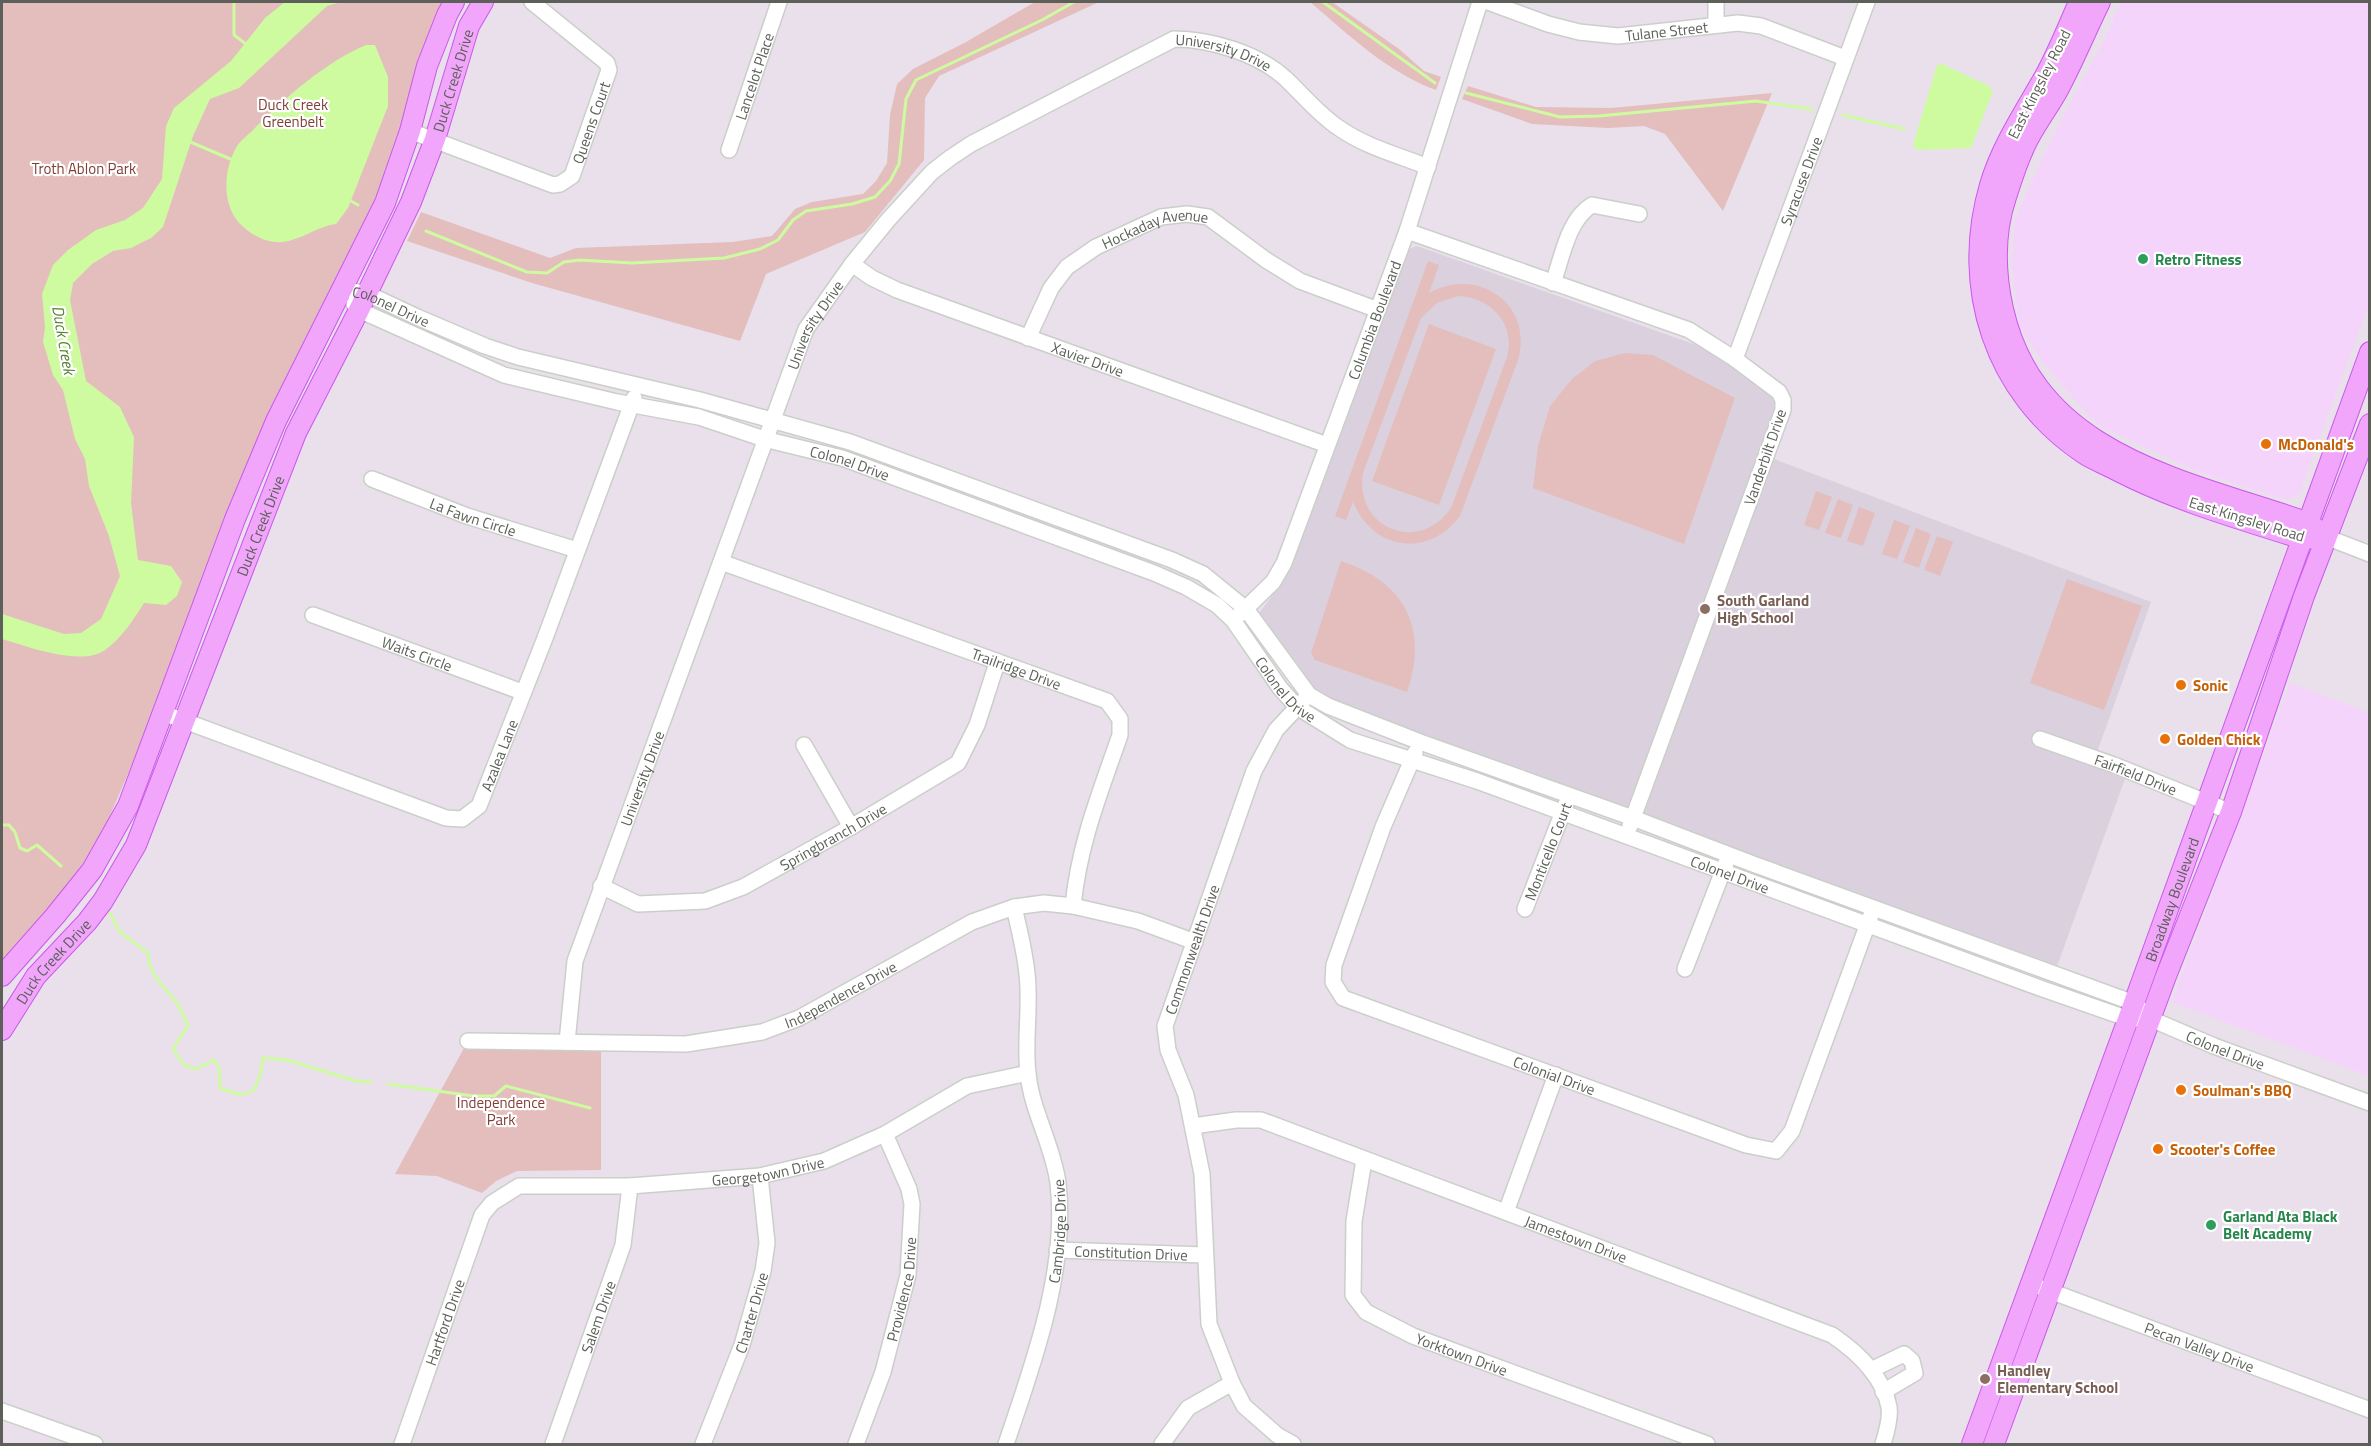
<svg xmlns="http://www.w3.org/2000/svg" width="2371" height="1446" viewBox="0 0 2371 1446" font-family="'Titillium Web',sans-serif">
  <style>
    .commercial { fill: #f5d4fc }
    .education { fill: #dbd1de }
    .green { fill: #e3bebd; fill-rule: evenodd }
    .water { fill: #cffba0 }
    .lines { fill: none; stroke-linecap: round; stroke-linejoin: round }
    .stream { stroke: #cffba0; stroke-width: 3 }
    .minor-casing { stroke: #cbcfc9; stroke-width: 18 }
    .major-casing { stroke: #c959eb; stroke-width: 22 }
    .minor { stroke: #fff; stroke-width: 15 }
    .major { stroke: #f1a5fb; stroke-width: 20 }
    .leisure-dot { fill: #2e9e5b; stroke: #fff; stroke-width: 2 }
    .food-dot { fill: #e8710a; stroke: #fff; stroke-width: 2 }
    .education-dot { fill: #8d6e63; stroke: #fff; stroke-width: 2 }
    .labels { text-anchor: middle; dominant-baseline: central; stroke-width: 4.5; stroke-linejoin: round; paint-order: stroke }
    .street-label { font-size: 15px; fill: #5c6059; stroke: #fff }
    .park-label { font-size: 15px; fill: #813e37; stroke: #fff }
    .leisure-label { font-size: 15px; font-weight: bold; fill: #27864d; stroke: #fff; text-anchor: start }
    .food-label { font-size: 15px; font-weight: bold; fill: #c56008; stroke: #fff; text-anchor: start }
    .education-label { font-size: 15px; font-weight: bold; fill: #785e54; stroke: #fff; text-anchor: start }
    .water-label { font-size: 16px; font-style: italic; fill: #558132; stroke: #fff }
  </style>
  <rect width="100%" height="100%" fill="#e9e0eb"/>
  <path class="commercial" d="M2120,2H2369V304L2299,494L2287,500L2197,471L2104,428L2089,416L2038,356L2019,325L2012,269L2015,218L2052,139L2110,28Z
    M2290,683L2369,713V1076L2172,1002Z"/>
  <path class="education" d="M1417,246L1699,346L1773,394L1777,408L1761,454L2151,602L2092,766L2125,779L2056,969L1337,707L1309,689L1257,616L1288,574L1409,249Z"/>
  <path class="green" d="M2,2H450L399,149L98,843L2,974Z
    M1035,2H1099L939,76L925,98L924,160L865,232L766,274L740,341L532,283L407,241L421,212L550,258L576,248L732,242L772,236L795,209L812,202L863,194L876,181L887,163L890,115L897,84L913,69L966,42Z
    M1310,2H1332L1399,49L1424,71L1441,77L1436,90C1387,72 1349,35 1310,2Z
    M1468,86L1536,107L1611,108L1772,93L1723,211L1665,134L1644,126L1608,128L1532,124L1462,99Z
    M1428,261L1439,265L1429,293C1478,266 1534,304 1518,360L1460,516C1428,559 1373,550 1353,502L1346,520L1335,516ZM1458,296C1490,297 1516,323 1507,357L1451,508C1419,555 1354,528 1363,473L1421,318L1437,303Z
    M1429,324L1496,349L1439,505L1372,481Z
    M1625,353L1653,355L1735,398L1684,544L1533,488L1538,446L1550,406L1572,379L1595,361Z
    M1816,491L1832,497L1819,530L1804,525Z
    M1838,499L1853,505L1841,538L1825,533Z
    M1859,507L1875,513L1863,546L1847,541Z
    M1894,520L1910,526L1897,559L1882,554Z
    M1916,528L1931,534L1919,568L1903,562Z
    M1937,536L1953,542L1940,576L1924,570Z
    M1341,561C1405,582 1429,628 1407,692L1315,660L1311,653Z
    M2067,579L2142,606L2104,710L2030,683Z
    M464,1048L601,1050V1170L517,1171L496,1181L482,1193L437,1176L395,1174Z"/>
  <path class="water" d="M285,2H341L327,6L239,88L210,99L193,136L163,227L151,238L131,248L113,251L92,264L73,283L70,300L86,381L120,407L134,437L131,503L138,560L171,566L182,582L177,596L166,605L144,603C133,620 122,638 105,650C82,667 26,646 2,639V614L64,634L81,633L101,619L120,576L109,536L89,486L85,459L75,439L63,390L53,375L43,342L45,327L42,294L53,265L68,250L96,230L125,220L143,208L162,179L166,126L174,108L231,61L265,18Z
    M366,45H375L388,77V106L348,208L336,224C316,226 297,244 275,242C260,241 242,229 234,216C222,195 225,167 237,146C241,140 248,135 253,130C282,100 327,61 366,45Z
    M1942,64L1989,86L1993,91L1971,148L1918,150L1913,145L1937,65Z"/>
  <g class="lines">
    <path class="stream" d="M234,2V35L246,44
      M1323,2L1435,83
      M1466,93L1560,117L1599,116L1756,101L1812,109
      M1843,115L1904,129
      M188,141L235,161
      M349,200L358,205
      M426,231L527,272L547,273L564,262L579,260L632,263L724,258L760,249L778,240L793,220L806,211L852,204L875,197L890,181L899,164L906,99L916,80L1042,20L1074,2
      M2,825H9L15,832L20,848L27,851L37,845L61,866
      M110,913L119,931L149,954C146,973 167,989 177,1003C181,1010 184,1018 188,1025L173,1049L184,1065L196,1069L214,1060L219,1067L220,1088C255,1103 258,1089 263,1058L287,1060L356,1081L371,1082
      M388,1084L473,1096H494L506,1086L590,1108"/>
    <defs>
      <g id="minor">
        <path id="s1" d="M1488,2L1548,24L1579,32L1618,36L1738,23L1761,26L1845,58"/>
        <path d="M1716,24V2"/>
        <path id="s2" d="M410,131L553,185L560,184L572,176L609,70L607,63L532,2"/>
        <path id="s3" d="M729,150L779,2"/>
        <path d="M1407,231L1689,330L1735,359L1779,392L1783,400V410L1630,826"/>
        <path id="s4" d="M852,264L872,278L897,290L1327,445"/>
        <path d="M1553,283C1562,258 1568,219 1592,205L1639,214"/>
        <path id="s5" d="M342,290L366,293L417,317L485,346L518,357L700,400L850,442L1172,560L1203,574L1246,609L1309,695L1328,706L1420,742L1633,818L1753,864L2134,1003L2151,1019L2214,1046L2370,1103"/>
        <path id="s6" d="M354,304L359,310L504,375L617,402L699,417L764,439L842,458L1154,573L1186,587L1217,605L1233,620L1280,688L1297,707L1350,740L1477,781L2040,988L2129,1019H2137"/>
        <path id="s7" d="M1028,338L1051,288L1067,267L1096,247L1161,217L1187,214L1208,217L1266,260L1300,281L1378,310"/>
        <path id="s8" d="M1735,359L1867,2"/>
        <path id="s9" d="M372,479L467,516L577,550"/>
        <path d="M2326,537L2370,554"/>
        <path id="s10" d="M721,562L1107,701L1120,719V735C1100,793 1079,844 1073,906"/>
        <path id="s11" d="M1240,614L1273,582L1284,563L1407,231L1480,2"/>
        <path id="s12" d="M313,615L522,692"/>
        <path id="s13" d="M163,713L446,818L462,819L479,806L545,638L634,398"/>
        <path id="s14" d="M2040,739L2114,765L2231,812"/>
        <path d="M804,745L851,827"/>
        <path id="s15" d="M1415,753L1383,827L1334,965L1333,982L1343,998L1746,1145L1776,1151L1792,1131L1871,915"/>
        <path id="s16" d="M601,886L638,904L705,901L743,887L851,827L958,763L977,725L997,663"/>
        <path id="s17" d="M1525,909L1566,804"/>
        <path d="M1685,969L1726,863"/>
        <path id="s18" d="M468,1041L686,1044L762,1032L799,1018L972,922L1014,907L1044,903L1073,906L1138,921L1195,942"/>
        <path id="s19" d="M567,1042L575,961L806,329L852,264L888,220L932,172L950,158L971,144L1174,39C1210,39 1257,53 1285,78C1303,95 1319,115 1339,128C1366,147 1398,155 1428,167"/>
        <path id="s20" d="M1193,1126L1236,1120H1261L1832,1335C1857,1352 1883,1375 1889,1407C1891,1418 1886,1434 1883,1444"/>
        <path id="s21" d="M1364,1160L1354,1221L1353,1295L1366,1312L1413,1336L1707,1444"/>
        <path d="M1506,1212L1556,1075"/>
        <path id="s22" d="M1057,1250L1205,1255"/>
        <path id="s23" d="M2042,1288L2370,1410"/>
        <path d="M1871,1370L1904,1354L1912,1361L1915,1373L1883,1392"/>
        <path d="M2,1411L95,1444"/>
        <path id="s24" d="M402,1444L482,1215L492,1203L519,1186H630L760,1176L824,1161L885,1134L967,1086L1028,1073"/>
        <path id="s25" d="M553,1444L623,1245L630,1186"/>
        <path id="s26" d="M703,1444L742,1345L763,1271L767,1243L760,1176"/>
        <path id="s27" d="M856,1444L883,1372L908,1275L912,1204L909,1189L885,1134"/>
        <path id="s28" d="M1006,1444C1033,1364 1068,1270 1058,1183C1053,1145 1032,1112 1028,1074C1024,1041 1031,1007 1027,974C1025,952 1019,929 1014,907"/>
        <path d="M1162,1444L1188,1408L1232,1383"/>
        <path id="s29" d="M1293,1444L1277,1435L1244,1406L1232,1383L1209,1324L1202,1174L1186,1095L1168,1050L1165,1026L1254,771L1276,730L1303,701"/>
      </g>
      <g id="major">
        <path d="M2079,2C2068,27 2058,52 2045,76C2025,111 2001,147 1990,185C1960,287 1994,393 2083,453C2093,460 2105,464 2116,470C2174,500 2239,519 2303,539L2314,538"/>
        <path d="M2100,2C2086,30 2074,60 2059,88C2048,109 2032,128 2023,150C2016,165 2011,182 2006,197C1994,233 1995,273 2003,309C2036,457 2187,480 2309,523L2319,531"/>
        <path d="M2,976L55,916L92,870L128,806L235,519L276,421L385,203L410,131L427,66L447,15L454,2"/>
        <path id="s30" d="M2,1030L36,976L87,922L103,901L136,845L296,433L359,310L411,202L435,139L469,26L483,2"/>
        <path id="s31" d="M1972,1444L2134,1003L2370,352"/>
        <path d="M1994,1444L2166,976L2231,812L2304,596L2370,424"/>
      </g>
    </defs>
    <use href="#minor" class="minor-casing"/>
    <use href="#major" class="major-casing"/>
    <use href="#minor" class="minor"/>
    <use href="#major" class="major"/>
  </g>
  <g class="leisure-dot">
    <circle cx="2143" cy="259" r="6"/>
    <circle cx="2211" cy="1225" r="6"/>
  </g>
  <g class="food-dot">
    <circle cx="2266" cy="444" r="6"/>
    <circle cx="2181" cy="685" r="6"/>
    <circle cx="2165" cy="739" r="6"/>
    <circle cx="2181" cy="1090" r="6"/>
    <circle cx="2158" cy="1149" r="6"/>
  </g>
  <g class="education-dot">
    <circle cx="1705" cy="609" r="6"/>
    <circle cx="1985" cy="1379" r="6"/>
  </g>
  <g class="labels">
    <g class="street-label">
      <text stroke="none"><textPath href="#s1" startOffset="184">Tulane Street</textPath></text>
      <text stroke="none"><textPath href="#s19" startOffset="1284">University Drive</textPath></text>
      <text stroke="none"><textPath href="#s3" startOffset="78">Lancelot Place</textPath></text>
      <text stroke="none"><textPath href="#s30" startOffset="1058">Duck Creek Drive</textPath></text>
      <text transform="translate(2039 84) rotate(-63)">East Kingsley Road</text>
      <text stroke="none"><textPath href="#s2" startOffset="231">Queens Court</textPath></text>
      <text stroke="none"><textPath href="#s8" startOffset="190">Syracuse Drive</textPath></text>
      <text stroke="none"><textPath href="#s7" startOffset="180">Hockaday Avenue</textPath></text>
      <text stroke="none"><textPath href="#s5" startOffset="52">Colonel Drive</textPath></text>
      <text stroke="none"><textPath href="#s11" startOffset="327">Columbia Boulevard</textPath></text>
      <text stroke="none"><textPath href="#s19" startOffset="762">University Drive</textPath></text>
      <text stroke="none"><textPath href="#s4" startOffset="255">Xavier Drive</textPath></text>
      <text transform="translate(1765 457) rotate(-71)">Vanderbilt Drive</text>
      <text stroke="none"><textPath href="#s6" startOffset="524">Colonel Drive</textPath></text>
      <text stroke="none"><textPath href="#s9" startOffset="108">La Fawn Circle</textPath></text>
      <text transform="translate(2247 519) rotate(17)">East Kingsley Road</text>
      <text stroke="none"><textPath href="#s30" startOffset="572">Duck Creek Drive</textPath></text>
      <text stroke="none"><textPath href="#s12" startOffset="111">Waits Circle</textPath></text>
      <text stroke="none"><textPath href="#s10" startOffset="314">Trailridge Drive</textPath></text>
      <text stroke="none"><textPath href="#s6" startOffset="1028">Colonel Drive</textPath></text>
      <text stroke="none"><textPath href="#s13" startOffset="394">Azalea Lane</textPath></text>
      <text stroke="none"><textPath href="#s14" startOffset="102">Fairfield Drive</textPath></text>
      <text stroke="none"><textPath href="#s19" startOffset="276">University Drive</textPath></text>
      <text stroke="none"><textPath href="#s16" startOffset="252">Springbranch Drive</textPath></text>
      <text stroke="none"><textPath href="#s17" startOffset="62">Monticello Court</textPath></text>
      <text stroke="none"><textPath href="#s6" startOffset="1514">Colonel Drive</textPath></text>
      <text stroke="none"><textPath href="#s31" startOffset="580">Broadway Boulevard</textPath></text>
      <text stroke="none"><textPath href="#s29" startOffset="536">Commonwealth Drive</textPath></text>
      <text stroke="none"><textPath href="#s30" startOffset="86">Duck Creek Drive</textPath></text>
      <text stroke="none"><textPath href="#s18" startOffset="382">Independence Drive</textPath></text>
      <text stroke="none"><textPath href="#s5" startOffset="2056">Colonel Drive</textPath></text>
      <text stroke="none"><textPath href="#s15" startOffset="488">Colonial Drive</textPath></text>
      <text stroke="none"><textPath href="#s24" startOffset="540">Georgetown Drive</textPath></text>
      <text stroke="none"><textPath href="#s28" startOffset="220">Cambridge Drive</textPath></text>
      <text stroke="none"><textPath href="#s20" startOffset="405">Jamestown Drive</textPath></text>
      <text stroke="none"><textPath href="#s22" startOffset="74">Constitution Drive</textPath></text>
      <text stroke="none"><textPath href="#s27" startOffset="162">Providence Drive</textPath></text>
      <text stroke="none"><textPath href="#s26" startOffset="140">Charter Drive</textPath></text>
      <text stroke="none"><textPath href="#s25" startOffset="135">Salem Drive</textPath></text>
      <text stroke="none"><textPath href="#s24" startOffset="129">Hartford Drive</textPath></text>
      <text stroke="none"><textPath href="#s23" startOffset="168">Pecan Valley Drive</textPath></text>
      <text stroke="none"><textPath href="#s21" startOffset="262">Yorktown Drive</textPath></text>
    </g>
    <g class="park-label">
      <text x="293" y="104">Duck Creek<tspan x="293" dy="17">Greenbelt</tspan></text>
      <text x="84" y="168">Troth Ablon Park</text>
      <text x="501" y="1102">Independence<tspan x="501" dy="17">Park</tspan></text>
    </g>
    <g class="leisure-label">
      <text x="2155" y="259">Retro Fitness</text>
      <text x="2223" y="1216">Garland Ata Black<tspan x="2223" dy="17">Belt Academy</tspan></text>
    </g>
    <g class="food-label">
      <text x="2278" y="444">McDonald's</text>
      <text x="2193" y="685">Sonic</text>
      <text x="2177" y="739">Golden Chick</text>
      <text x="2193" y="1090">Soulman's BBQ</text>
      <text x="2170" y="1149">Scooter's Coffee</text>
    </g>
    <g class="education-label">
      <text x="1717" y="600">South Garland<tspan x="1717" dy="17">High School</tspan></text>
      <text x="1997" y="1370">Handley<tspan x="1997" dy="17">Elementary School</tspan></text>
    </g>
    <g class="water-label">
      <text transform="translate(64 340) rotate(80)">Duck Creek</text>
    </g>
  </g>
  <rect width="2371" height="1446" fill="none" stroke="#5c6059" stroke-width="6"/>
</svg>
